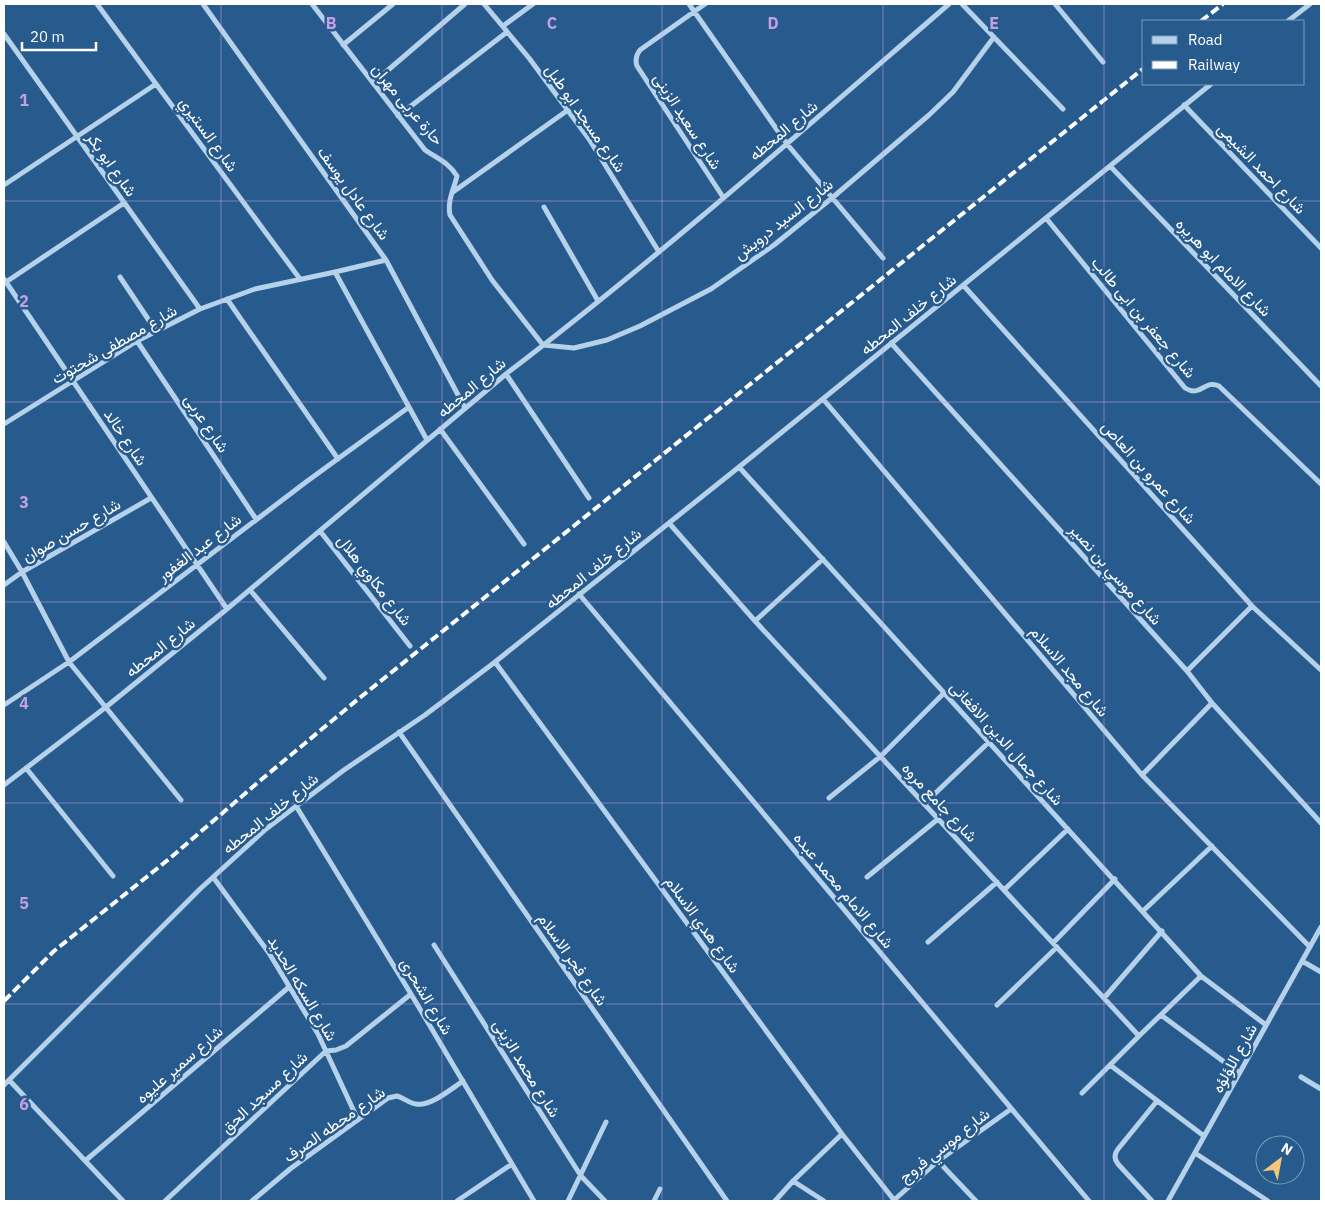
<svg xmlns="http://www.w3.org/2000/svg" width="1325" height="1205" viewBox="0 0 1325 1205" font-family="'IBM Plex Sans',Vazirmatn,sans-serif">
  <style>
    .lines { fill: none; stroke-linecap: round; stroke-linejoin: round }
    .minor { stroke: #b6d1ea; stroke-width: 5 }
    .rail { stroke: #fff; stroke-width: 4; stroke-dasharray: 9 4; stroke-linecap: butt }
    .grid { fill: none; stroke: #c4a0e2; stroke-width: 1; stroke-opacity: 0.55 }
    .labels { text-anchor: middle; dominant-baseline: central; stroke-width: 5; stroke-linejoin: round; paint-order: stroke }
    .street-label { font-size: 16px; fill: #fff; stroke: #275a8d }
    .grid-label { font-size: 16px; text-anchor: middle; font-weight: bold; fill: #c4a0e2; stroke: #275a8d; stroke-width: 5; stroke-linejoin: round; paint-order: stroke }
  </style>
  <rect width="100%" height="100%" fill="#275a8d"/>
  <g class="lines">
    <path class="minor" d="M97,4L300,279
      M203,4L386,260L465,408
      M312,4L425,150C438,159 448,162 457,176C454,189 447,201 450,215L492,280L543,345L574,348L607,340L640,326L711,289L774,245L832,198L929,115L953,92L994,37
      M484,4L529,58L589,139L659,252
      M689,4L787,144L883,258
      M705,4L640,50C636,55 635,60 637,66L723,197
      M962,4L1063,109
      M1055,4L1103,62
      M1288,21L1310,4
      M503,26L533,4
      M4,34L200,309
      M343,45L393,4
      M373,83L465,4
      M1184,105L1321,248
      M398,116L507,32
      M1110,166L1321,386
      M4,185L156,84
      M453,192L568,110
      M544,207L598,301
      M1046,218L1185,388C1201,398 1204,379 1219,386L1321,484
      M335,272L427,440
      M120,277L156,331
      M4,279L227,609
      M6,282L124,203
      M963,285L1252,606L1321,670
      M227,299L338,459
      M137,341L256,519
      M891,343L1187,671L1212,703L1321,823
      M506,374L589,498
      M823,399L1142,775L1310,947
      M4,424L137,341L200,309L255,289L335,272L386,260
      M440,429L524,544
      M739,467L1201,976L1266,1025
      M669,523L755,621L1139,1036L1082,1093
      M320,531L410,646
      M4,542L22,572L69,662L181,800
      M4,585L22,572L151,498
      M250,590L324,678
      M579,594L1089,1201
      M755,621L823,559
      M495,662L842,1134L894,1200
      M1187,671L1252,606
      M4,705L69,662L306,482L409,407
      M399,732L727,1201
      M26,768L113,876
      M1142,775L1212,703
      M4,785L106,707L227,609L506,374C659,257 804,129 949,4
      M829,798L881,756L944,693
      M924,804L989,742
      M296,806L411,994L534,1201
      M213,877L269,953L318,1034L358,1120
      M867,877L938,819
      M1004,890L1068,829
      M1143,911L1212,846
      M928,942L997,882
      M1053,943L1115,879
      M434,945L581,1176L605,1201
      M1302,961L1321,972
      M1104,998L1162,931
      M997,1005L1057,947
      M1161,1015L1239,1073
      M1139,1036L1201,976
      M1110,1065L1204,1136
      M1301,1077L1321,1089
      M9,1080L123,1201
      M4,1085L200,889L266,829L344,770L425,715L495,662L739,467L1211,84
      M1195,1153L1268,1201
      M85,1161L289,987
      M938,1161L976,1201
      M793,1181L824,1201
      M165,1201L326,1051L336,1050L346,1046L411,994
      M252,1201L290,1169L388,1098L397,1096C404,1098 409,1103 416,1104C430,1107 451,1089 463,1081
      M457,1201L512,1164
      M568,1201L606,1122
      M654,1201L660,1189
      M775,1201L793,1181L842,1134
      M893,1201L938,1161L1011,1109
      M1152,1201L1118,1164C1114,1159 1114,1154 1118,1149L1157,1101
      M1168,1201L1321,927"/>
    <path class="rail" d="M1201,21L1223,4
      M4,1001L54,951L169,859L262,779L357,700L1144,68"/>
  </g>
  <path class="grid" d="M221,4V1201M442,4V1201M662,4V1201M883,4V1201M1104,4V1201M4,201H1321M4,402H1321M4,602H1321M4,803H1321M4,1004H1321"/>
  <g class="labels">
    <g class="street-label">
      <text transform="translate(408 104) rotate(50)">حارة عربى مهران</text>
      <text transform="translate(586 118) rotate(55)">شارع مسجد ابو طبل</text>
      <text transform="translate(688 121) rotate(57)">شارع سعيد الزينى</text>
      <text transform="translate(783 130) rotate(-40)">شارع المحطه</text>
      <text transform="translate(209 134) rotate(54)">شارع الستيري</text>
      <text transform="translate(112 164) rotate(55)">شارع ابو بكر</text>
      <text transform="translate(1262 168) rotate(46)">شارع احمد الشيمى</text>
      <text transform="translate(354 193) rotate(54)">شارع عادل يوسف</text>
      <text transform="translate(783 219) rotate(-38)">شارع السيد درويش</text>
      <text transform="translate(1224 267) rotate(46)">شارع الامام ابو هريره</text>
      <text transform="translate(908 314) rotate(-39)">شارع خلف المحطه</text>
      <text transform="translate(1144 317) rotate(50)">شارع جعفر بن ابى طالب</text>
      <text transform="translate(114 344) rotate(-30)">شارع مصطفى شحتوت</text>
      <text transform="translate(471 387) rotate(-40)">شارع المحطه</text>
      <text transform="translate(207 423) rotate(56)">شارع عربى</text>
      <text transform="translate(126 437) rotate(56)">شارع خالد</text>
      <text transform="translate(1149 472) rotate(48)">شارع عمرو بن العاص</text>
      <text transform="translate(71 530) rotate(-30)">شارع حسن صوان</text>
      <text transform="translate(199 547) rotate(-37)">شارع عبد الغفور</text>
      <text transform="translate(593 568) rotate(-39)">شارع خلف المحطه</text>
      <text transform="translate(1116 574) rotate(48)">شارع موسي بن نصير</text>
      <text transform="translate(375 580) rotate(52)">شارع مكاوي هلال</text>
      <text transform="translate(160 647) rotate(-39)">شارع المحطه</text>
      <text transform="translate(1070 671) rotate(50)">شارع مجد الاسلام</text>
      <text transform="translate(1007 743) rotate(48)">شارع جمال الدين الافغانى</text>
      <text transform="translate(940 802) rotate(47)">شارع جامع مروه</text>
      <text transform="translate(270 813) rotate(-39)">شارع خلف المحطه</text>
      <text transform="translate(844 890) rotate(50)">شارع الامام محمد عبده</text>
      <text transform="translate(703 924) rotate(54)">شارع هدي الاسلام</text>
      <text transform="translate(573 959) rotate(55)">شارع فجر الاسلام</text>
      <text transform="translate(303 988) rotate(59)">شارع السكه الحديد</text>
      <text transform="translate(427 996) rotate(59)">شارع الشحرى</text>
      <text transform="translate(1234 1058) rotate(-61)">شارع اللؤلؤه</text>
      <text transform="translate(179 1064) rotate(-41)">شارع سمير عليوه</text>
      <text transform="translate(527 1068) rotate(58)">شارع محمد الزينى</text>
      <text transform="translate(264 1092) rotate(-43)">شارع مسجد الحق</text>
      <text transform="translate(334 1124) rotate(-35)">شارع محطه الصرف</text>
      <text transform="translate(944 1145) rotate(-38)">شارع موسي فروج</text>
    </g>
  </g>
  <g class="grid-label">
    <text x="331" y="29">B</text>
    <text x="552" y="29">C</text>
    <text x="773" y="29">D</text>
    <text x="994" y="29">E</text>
    <text x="24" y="106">1</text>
    <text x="24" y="307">2</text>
    <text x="24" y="508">3</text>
    <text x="24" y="709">4</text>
    <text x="24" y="909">5</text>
    <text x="24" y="1110">6</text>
  </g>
  <rect width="1325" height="1205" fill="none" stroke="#ffffff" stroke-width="10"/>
  <rect x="1142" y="20" width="162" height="65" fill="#275a8d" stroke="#7d9cbb"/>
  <rect x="1152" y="36" width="25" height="8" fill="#b6d1ea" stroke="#7d9cbb"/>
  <text x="1188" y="45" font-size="15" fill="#ffffff">Road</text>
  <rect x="1152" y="61" width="25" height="8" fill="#ffffff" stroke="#7d9cbb"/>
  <text x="1188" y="70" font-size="15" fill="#ffffff">Railway</text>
  <g transform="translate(1280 1160) rotate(32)"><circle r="24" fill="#275a8d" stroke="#7d9cbb"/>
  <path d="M0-4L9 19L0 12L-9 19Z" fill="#f3c87b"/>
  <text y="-8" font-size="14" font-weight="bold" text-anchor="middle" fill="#ffffff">N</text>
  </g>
  <path d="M22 42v8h74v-8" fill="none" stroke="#ffffff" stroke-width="2.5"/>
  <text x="30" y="42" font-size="15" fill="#ffffff" stroke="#275a8d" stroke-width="4" paint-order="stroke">20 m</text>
</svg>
